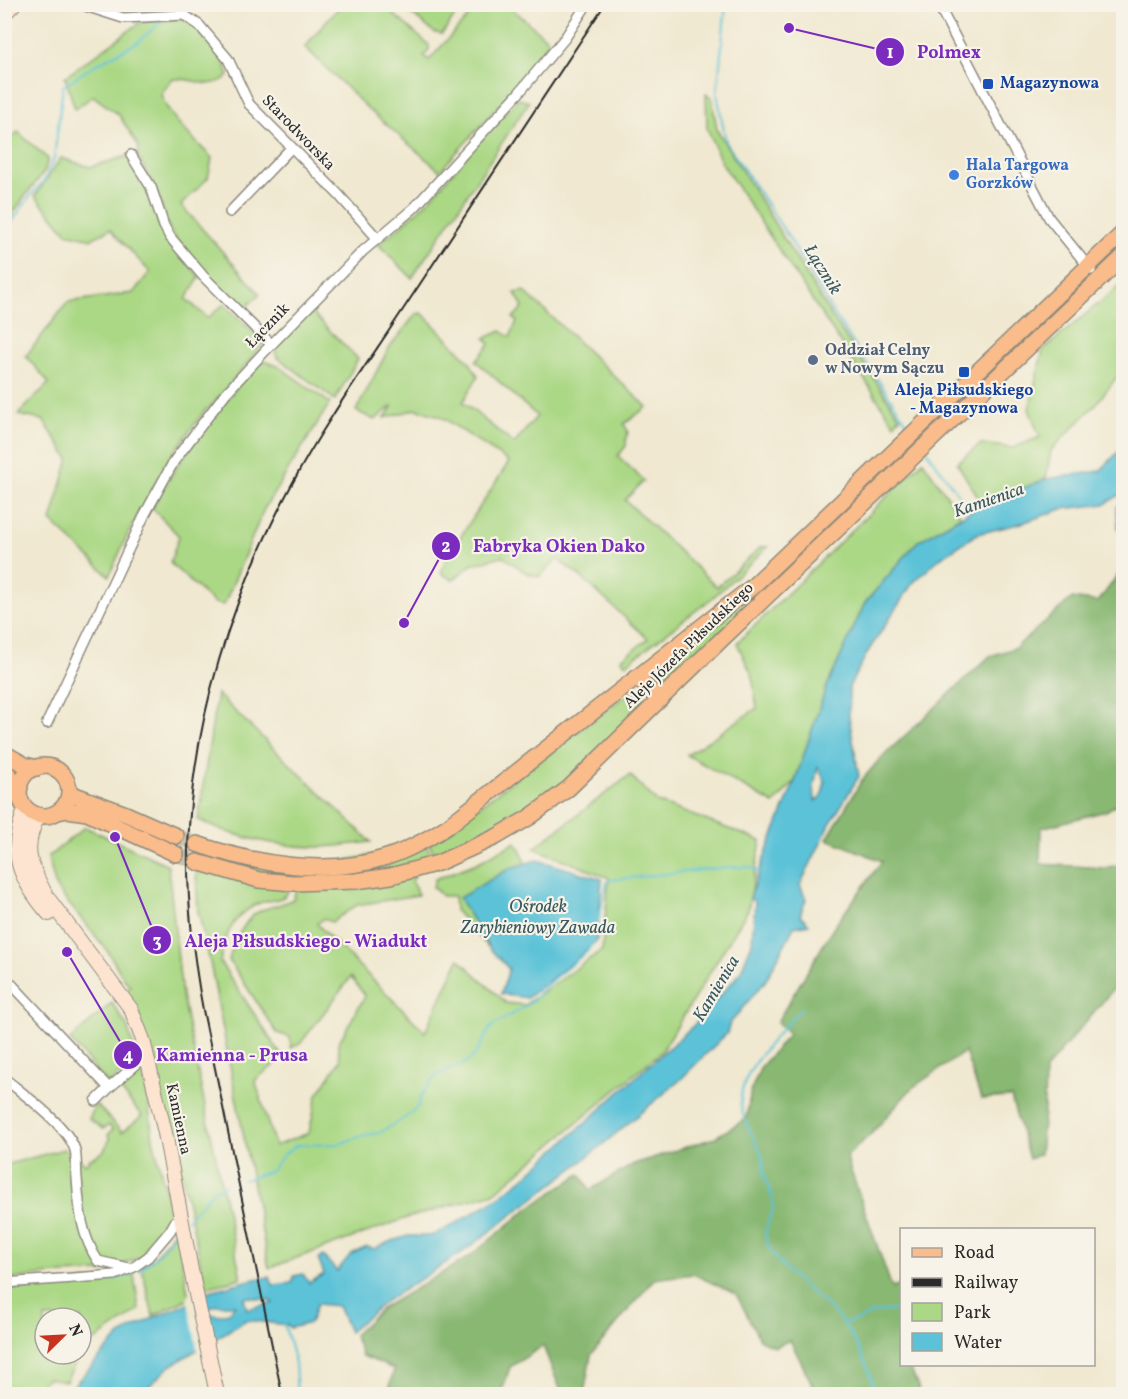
<svg xmlns="http://www.w3.org/2000/svg" width="1128" height="1399" viewBox="0 0 1128 1399" font-family="Vollkorn,serif">
  <style>
    .green { fill: #abd885; stroke: #6b8258; stroke-width: 1.5 }
    .forest { fill: #88b872; stroke: #5a724e; stroke-width: 1.5 }
    .water { fill: #5bc2d8; stroke: #437682; stroke-width: 1.5; fill-rule: evenodd }
    .pier { fill: #f0e8d0 }
    .lines { fill: none; stroke-linecap: round; stroke-linejoin: round }
    .stream { stroke: #5bc2d8; stroke-width: 2 }
    .primary-tunnel { stroke: #c9c2af; stroke-width: 15; stroke-dasharray: 15 8; stroke-linecap: butt }
    .street-casing { stroke: #8e8a7e; stroke-width: 12 }
    .secondary-casing { stroke: #8e8a7e; stroke-width: 16 }
    .primary-casing { stroke: #8e8a7e; stroke-width: 18 }
    .street { stroke: #fff; stroke-width: 9 }
    .secondary { stroke: #fde4d0; stroke-width: 14 }
    .primary { stroke: #f9bc8a; stroke-width: 15 }
    .rail { stroke: #2b2b2b; stroke-width: 2 }
    .transit-dot { fill: #1a4fb4; stroke: #f7f3e8; stroke-width: 2 }
    .shop-dot { fill: #3f7fe0; stroke: #f7f3e8; stroke-width: 2 }
    .service-dot { fill: #5c6f8a; stroke: #f7f3e8; stroke-width: 2 }
    .labels { text-anchor: middle; dominant-baseline: central; stroke-width: 4.5; stroke-linejoin: round; paint-order: stroke }
    .transit-label { font-size: 16px; font-weight: bold; fill: #164399; stroke: #f7f3e8; text-anchor: start }
    .street-label { font-size: 16px; fill: #2b2b2b; stroke: #f7f3e8 }
    .shop-label { font-size: 16px; font-weight: bold; fill: #366cbe; stroke: #f7f3e8; text-anchor: start }
    .service-label { font-size: 16px; font-weight: bold; fill: #4e5e75; stroke: #f7f3e8; text-anchor: start }
    .water-label { font-size: 18px; font-style: italic; fill: #39585f; stroke: #f7f3e8 }
    .leader { fill: none; stroke: #7b2cbf; stroke-width: 2 }
    .callout-dot { fill: #7b2cbf; stroke: #f7f3e8; stroke-width: 2 }
    .mark-label { font-size: 18px; text-anchor: middle; font-weight: bold; fill: #fff }
    .callout-label { font-size: 18px; text-anchor: middle; font-weight: bold; fill: #7b2cbf; stroke: #f7f3e8; stroke-width: 4.5; stroke-linejoin: round; paint-order: stroke }
  </style>
  <rect width="100%" height="100%" fill="#f7f3e8"/>
  <filter id="ink" filterUnits="userSpaceOnUse"><feTurbulence type="fractalNoise" baseFrequency=".0167" numOctaves="2"/><feDisplacementMap in="SourceGraphic" scale="12" xChannelSelector="R" yChannelSelector="G"/><feConvolveMatrix kernelMatrix="1 2 1 2 8 2 1 2 1" color-interpolation-filters="sRGB"/></filter>
  <filter id="wash" filterUnits="userSpaceOnUse"><feTurbulence type="fractalNoise" baseFrequency=".008" numOctaves="4" result="noise"/><feDisplacementMap in="SourceGraphic" scale="24" xChannelSelector="R" yChannelSelector="G"/><feGaussianBlur stdDeviation="1.35" result="paint"/><feColorMatrix in="noise" values="0 0 0 0 0 0 0 0 0 0 0 0 0 0 0 0 0 1.4 0 .05"/><feComposite in="paint" operator="in"/></filter>
  <g filter="url(#wash)">
    <rect width="100%" height="100%" fill="#f0e8d0"/>
    <path class="green" d="M95,4L172,5L167,10L122,13Z
      M342,5H383L429,45V50L424,56L429,60L479,5H508L549,41L526,75L440,171L368,109L305,47L328,19Z
      M400,5H463L442,34L435,33Z
      M184,18C204,32 223,52 229,76C206,93 196,76 172,79L161,94C166,115 197,142 212,158L208,178L181,205L260,294L244,309L214,284L171,233L157,193L138,156L139,147L119,115L93,96L75,109L65,77L141,22Z
      M706,94L712,98L717,130L831,315L900,417L894,424L721,162L707,128Z
      M518,99L529,102L412,278L378,244L400,227L432,197L480,139Z
      M18,132L48,159L45,171L22,200L5,226V142Z
      M128,156L153,200L157,220L164,236L200,277L186,299L208,318L224,304L264,343L209,409H206L169,459L129,532L109,576L51,521L69,459L43,420L18,415L49,383L26,356L68,302L133,293L150,272L110,229L92,239L67,233L35,196L61,158L90,167Z
      M1123,283V369L1097,403L1051,450L1046,479L982,504L957,463L981,444L1013,448L1040,437L1029,409L1043,350Z
      M524,291L647,407L624,424L628,431L626,439V446L618,456L644,481L625,500L717,587L761,547H768L711,599L626,664L621,659L648,639L581,577L557,559L539,577L527,573L502,556L471,565L453,580L441,573L446,559L509,462L440,416L416,409L385,418L393,405L375,420L356,411L389,348L416,314L422,313L469,361L478,376L463,402L514,444L537,416L476,361L490,344L485,338L501,331L510,337L517,321L513,318L523,307L515,293Z
      M1051,309L1054,313L862,497H857Z
      M310,311L358,359L335,400L277,357L274,347Z
      M264,361L278,366L330,403L264,509L224,605L214,603L170,563L179,536L152,508C173,469 200,432 228,398C240,384 249,371 264,361Z
      M923,461L961,516L917,542L865,603L825,691L795,781L774,804L687,755L757,708L752,675L737,643Z
      M841,509L842,515L665,687L656,688L650,682V677Z
      M634,689C640,690 644,693 644,700L642,705L577,772L517,819L437,858L429,844Z
      M217,694L371,842C353,844 333,847 315,847C274,846 234,837 198,820Z
      M630,775L657,802L761,841L748,910L662,1051L494,1193L407,1218L269,1268L210,962L198,911L196,872L203,870L289,888C285,904 268,898 257,904C251,907 243,913 238,918C227,929 223,947 220,962L283,1058L255,1080L275,1146L309,1133L317,1095L340,1061L338,1044L365,996L351,977L300,1044L291,1048L290,1037L277,1033L229,960C233,944 245,916 262,910C273,906 283,905 293,899L296,890L415,876L412,881L418,895L357,905L332,922L323,919L317,924L425,1032L459,959L506,1003L524,1005L602,950L609,878L534,848Z
      M85,827L168,865L182,996L241,1278L206,1288L173,1134L168,1133L125,991L130,986L124,979L107,950L56,888L48,857Z
      M516,842L523,856L527,871L504,903L488,947L455,910L454,896H442L433,887L435,879L477,863Z
      M426,845L433,860L373,874L266,876L208,859L204,854L292,870Z
      M112,1003L127,1026L137,1059L108,1084L70,1040Z
      M143,1063L153,1139L172,1219L142,1257L102,1272L43,1275L5,1280V1165L64,1149L86,1164L89,1159L103,1152L110,1139L108,1135L113,1129L109,1125L103,1129L89,1119L96,1104L122,1132L142,1116L115,1083Z
      M176,1229L189,1298L153,1316L141,1265L152,1260Z
      M133,1269L139,1310L83,1349L81,1353V1318H45V1354H80L66,1381L48,1378L27,1394H5L4,1290L114,1278Z"/>
    <path class="forest" d="M1123,568V800L1106,811L1041,828L1040,864L1104,868L1123,864V987L1116,986L1045,1070L1044,1112L1040,1154L1029,1159L1011,1097L981,1099L965,1052L912,1088L872,1133L846,1157L892,1288L901,1285L902,1364L909,1365L921,1394H817L790,1340L775,1347L760,1340L736,1294L693,1274L654,1279L591,1355L584,1394H562L543,1346L510,1367L501,1394H388L394,1369L362,1356L354,1335L381,1309L469,1257L530,1207L580,1174L590,1190L634,1164L714,1138L746,1119L751,1090L761,1067L789,1034L777,1022L834,927L882,861L827,839L862,780L879,760L990,656L1015,648L1072,598L1098,602Z"/>
    <path class="water" d="M1123,447V530L1118,529L1117,508L1123,497L1121,494L1105,504L1062,509L1022,523L977,534L940,558L912,584L869,650L849,687V717L859,776L830,824L800,885L806,899L800,915L809,924L794,927L766,980L730,1023L727,1033L679,1081L584,1160L463,1252L386,1301L349,1332L338,1306L317,1304L310,1323L290,1328L287,1325L246,1320L169,1367L148,1387L123,1394H66L120,1335L153,1318L188,1304L191,1296L254,1279L270,1277L273,1285L292,1283L294,1276L303,1274L309,1283L324,1274L318,1259L323,1256L337,1271L351,1254L367,1247L374,1249L389,1242L408,1236H430L448,1228L498,1198L526,1176L694,1025L740,973L752,943L755,902L750,898L762,863L795,781L825,691L865,603L917,542L982,504L1046,479L1100,471ZM818,767L825,782L821,798L815,801L814,785ZM248,1297L270,1300L273,1303L247,1309L244,1299ZM215,1305H235L229,1313L218,1315L209,1313L208,1309Z
      M537,860L602,879L597,940L580,956L527,998L501,994L509,969L490,949L459,898L510,868Z"/>
    <path class="pier" d="M202,1290L214,1343L198,1353L187,1298L189,1293Z"/>
    <g class="lines">
      <path class="stream" d="M726,4L717,94L726,142L791,241L832,311L911,429
        M170,13L179,4
        M4,233L30,196L44,181L54,159L63,86L93,66L138,42L164,19
        M927,451L971,512
        M598,921L607,882L610,880L729,867H749L760,872
        M802,1008C782,1029 737,1073 741,1105C743,1124 756,1138 762,1156C764,1163 763,1171 765,1178C767,1185 771,1192 773,1199C777,1218 756,1227 771,1251C785,1273 807,1288 826,1305C851,1326 868,1363 876,1394
        M244,1180L271,1171L284,1154L297,1145L339,1144L365,1135L379,1133L405,1118L418,1107L422,1094L436,1075L466,1063L475,1055L491,1027L529,1004L553,979L587,952L592,944
        M187,1220L213,1191L225,1185
        M140,1271L160,1252L178,1229
        M4,1288L106,1281L132,1275
        M284,1323L295,1363L297,1394
        M844,1323L859,1320L872,1313L902,1309"/>
    </g>
  </g>
  <g filter="url(#ink)">
    <g class="lines">
      <path class="primary-tunnel" d="M176,836L197,844
        M176,854L197,862"/>
      <defs>
        <path id="street" d="M79,4L123,18L184,15L199,25L228,59L249,104L338,194L377,238
          M938,4L1049,218L1091,270
          M131,155L151,187L164,226L170,237L203,276L271,344
          M230,212L291,148
          M47,723L145,514L174,461L225,394L265,351L363,251L414,208L518,94L565,38L587,4
          M4,976L109,1088
          M4,1078C23,1094 68,1126 75,1150C77,1158 76,1169 77,1178C79,1208 81,1235 98,1261L129,1268
          M96,1101L109,1088L147,1055
          M4,1283L115,1275L134,1267L148,1257L170,1231L180,1213"/>
        <path id="secondary" d="M4,14L14,4
          M26,808C7,852 19,879 49,914
          M39,815C21,848 30,866 47,897L131,1009L143,1040L165,1133L191,1270L217,1394"/>
        <path id="primary" d="M638,678L659,700
          M4,753L25,765L37,768
          M19 791a25 25 0 1 1 50 0a25 25 0 1 1-50 0Z
          M4,769L20,788
          M69,790L75,795L126,814L176,836
          M58,812L68,810L87,813L176,854
          M197,844C255,864 327,877 387,857C409,850 428,839 448,826L752,587L1124,232
          M197,862L259,880L293,883L356,881L391,876L438,863L496,837L530,817L569,788L722,639L1124,256"/>
      </defs>
      <use href="#street" class="street-casing"/>
      <use href="#secondary" class="secondary-casing"/>
      <use href="#primary" class="primary-casing"/>
      <use href="#street" class="street"/>
      <use href="#secondary" class="secondary"/>
      <use href="#primary" class="primary"/>
      <path class="rail" d="M282,1394L203,1010C193,956 187,902 188,848C192,721 232,595 292,484C326,420 370,360 410,299C474,201 540,103 605,4"/>
    </g>
  </g>
  <g class="transit-dot">
    <rect x="982" y="78" width="12" height="12" rx="3"/>
    <rect x="958" y="366" width="12" height="12" rx="3"/>
  </g>
  <circle class="shop-dot" cx="954" cy="175" r="6"/>
  <circle class="service-dot" cx="813" cy="360" r="6"/>
  <g class="labels">
    <g class="transit-label">
      <text x="1000" y="84">Magazynowa</text>
      <text x="964" y="391" text-anchor="middle">Aleja Piłsudskiego<tspan x="964" dy="18">- Magazynowa</tspan></text>
    </g>
    <g class="street-label">
      <text transform="translate(298 133) rotate(46)">Starodworska</text>
      <text transform="translate(268 326) rotate(-46)">Łącznik</text>
      <text transform="translate(689 646) rotate(-44)">Aleje Józefa Piłsudskiego</text>
      <text transform="translate(178 1119) rotate(78)">Kamienna</text>
    </g>
    <g class="shop-label">
      <text x="966" y="166">Hala Targowa<tspan x="966" dy="18">Gorzków</tspan></text>
    </g>
    <g class="service-label">
      <text x="825" y="351">Oddział Celny<tspan x="825" dy="18">w Nowym Sączu</tspan></text>
    </g>
    <g class="water-label">
      <text transform="translate(822 270) rotate(58)">Łącznik</text>
      <text transform="translate(989 501) rotate(-19)">Kamienica</text>
      <text x="538" y="907">Ośrodek<tspan x="538" dy="21">Zarybieniowy Zawada</tspan></text>
      <text transform="translate(717 989) rotate(-59)">Kamienica</text>
    </g>
  </g>
  <path class="leader" d="M789 28L890 52M404 623L446 546M115 837L157 940M67 952L128 1055"/>
  <g class="callout-dot">
    <circle cx="789" cy="28" r="6"/>
    <circle cx="404" cy="623" r="6"/>
    <circle cx="115" cy="837" r="6"/>
    <circle cx="67" cy="952" r="6"/>
    <circle cx="890" cy="52" r="15"/>
    <circle cx="446" cy="546" r="15"/>
    <circle cx="157" cy="940" r="15"/>
    <circle cx="128" cy="1055" r="15"/>
  </g>
  <g class="mark-label">
    <text x="890" y="58">1</text>
    <text x="446" y="552">2</text>
    <text x="157" y="947">3</text>
    <text x="128" y="1061">4</text>
  </g>
  <g class="callout-label">
    <text x="949" y="58">Polmex</text>
    <text x="559" y="552">Fabryka Okien Dako</text>
    <text x="306" y="947">Aleja Piłsudskiego - Wiadukt</text>
    <text x="232" y="1061">Kamienna - Prusa</text>
  </g>
  <rect width="1128" height="1399" fill="none" stroke="#f7f3e8" stroke-width="24"/>
  <rect x="900" y="1228" width="195" height="138" fill="#f7f3e8" stroke="#a5a39c" stroke-width="1.5"/>
  <rect x="912" y="1248" width="30" height="9" fill="#f9bc8a" stroke="#a5a39c" stroke-width="1.5"/>
  <text x="954" y="1258" font-size="18" fill="#2b2b2b">Road</text>
  <rect x="912" y="1278" width="30" height="9" fill="#2b2b2b" stroke="#a5a39c" stroke-width="1.5"/>
  <text x="954" y="1288" font-size="18" fill="#2b2b2b">Railway</text>
  <rect x="912" y="1303" width="30" height="18" fill="#abd885" stroke="#a5a39c" stroke-width="1.5"/>
  <text x="954" y="1318" font-size="18" fill="#2b2b2b">Park</text>
  <rect x="912" y="1333" width="30" height="18" fill="#5bc2d8" stroke="#a5a39c" stroke-width="1.5"/>
  <text x="954" y="1348" font-size="18" fill="#2b2b2b">Water</text>
  <g transform="translate(63 1336) rotate(66)"><circle r="28" fill="#f7f3e8" stroke="#a5a39c" stroke-width="1.5"/>
  <path d="M0-4.5L10 22L0 15L-10 22Z" fill="#c8321e"/>
  <text y="-9" font-size="16" font-weight="bold" text-anchor="middle" fill="#2b2b2b">N</text>
  </g>
</svg>
